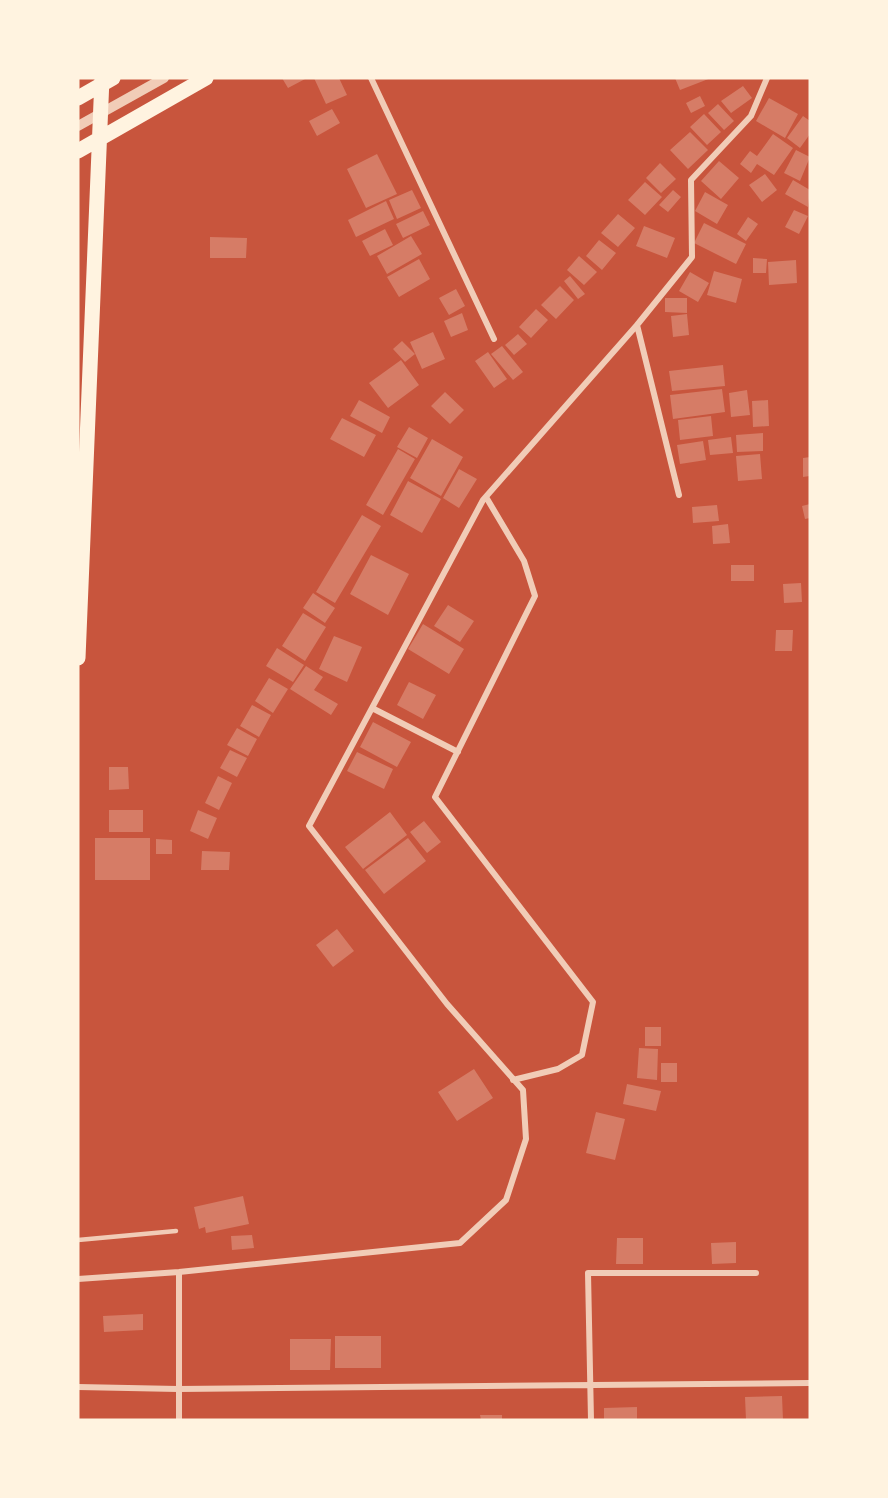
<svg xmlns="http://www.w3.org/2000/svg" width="888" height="1498" viewBox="0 0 888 1498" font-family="Poppins,sans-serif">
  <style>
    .building { fill: #d67c66 }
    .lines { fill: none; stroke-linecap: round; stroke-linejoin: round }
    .service { stroke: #f1ccb7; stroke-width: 4.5 }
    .minor { stroke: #f1ccb7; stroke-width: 6 }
    .tertiary { stroke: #f1ccb7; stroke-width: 10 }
    .primary { stroke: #fff3e0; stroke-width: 15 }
  </style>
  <rect width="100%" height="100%" fill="#c8553d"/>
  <path class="building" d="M282,78H307L288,88Z
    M314,78H339L347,95L326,104Z
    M675,78H711L680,90Z
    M743,86L752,98L731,113L721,101Z
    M700,96L705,106L691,113L686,103Z
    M769,98L798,114L785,138L756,121Z
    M718,104L734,121L724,130L708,113Z
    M332,109L340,123L317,136L309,121Z
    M704,114L721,132L707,145L690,127Z
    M803,116L810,121V134L800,148L787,138Z
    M690,132L708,150L688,169L670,150Z
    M773,134L793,148L774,175L757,164L751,173L740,164L750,151L757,156Z
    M796,150L810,157L800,181L784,173Z
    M377,154L397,194L366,208L347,169Z
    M719,161L739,178L721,199L701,181Z
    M660,163L676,179L661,193L646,178Z
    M765,174L777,190L762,202L749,185Z
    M793,180L810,190L808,207L785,194Z
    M645,182L662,197L645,215L628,200Z
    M412,190L421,208L397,219L389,200Z
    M673,190L681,197L668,212L659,205Z
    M705,192L728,205L717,224L695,211Z
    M386,201L394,219L356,237L348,220Z
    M794,210L808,216L799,234L785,227Z
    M423,211L430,225L403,238L396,224Z
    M618,214L635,228L618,247L601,233Z
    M748,217L758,224L746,241L737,234Z
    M704,223L746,244L736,264L694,243Z
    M644,226L675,238L667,258L636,246Z
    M385,229L393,245L370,256L362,241Z
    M411,236L422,254L387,274L377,256Z
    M210,237L247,238L246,258H210Z
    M599,240L616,253L602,270L586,256Z
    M579,256L597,272L584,285L567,270Z
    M753,258L767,259L766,273H753Z
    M419,259L430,279L399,297L387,277Z
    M796,260L797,283L769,285L768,262Z
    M714,271L742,279L736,303L707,295Z
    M690,272L709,283L698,302L679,291Z
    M570,276L585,294L578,299L564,281Z
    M560,286L574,300L556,319L541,305Z
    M456,289L465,306L449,315L439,298Z
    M665,298H687V313L665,312Z
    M536,309L548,320L531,338L519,327Z
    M462,313L468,330L451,337L444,321Z
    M687,314L689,335L673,337L671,316Z
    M433,332L445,359L422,369L410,342Z
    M518,334L527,344L514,355L505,345Z
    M402,341L415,354L405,362L393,349Z
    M502,346L523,372L513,380L491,354Z
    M488,352L507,379L494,388L475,361Z
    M401,360L419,385L388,408L369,383Z
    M723,365L725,386L672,391L669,371Z
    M722,389L725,412L673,419L670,395Z
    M747,390L750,415L731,417L729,393Z
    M445,392L464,410L450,424L431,406Z
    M359,400L390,417L382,433L350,416Z
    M768,400L769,426L753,427L752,401Z
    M711,416L713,436L680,440L678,420Z
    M342,418L376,435L364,457L330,439Z
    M409,427L428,438L417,458L397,447Z
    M763,433V451L737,452L736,435Z
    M731,437L733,453L710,455L708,440Z
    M432,439L463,457L441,496L410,478Z
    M703,441L706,460L680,464L677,445Z
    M398,449L415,459L383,515L366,505Z
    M760,454L762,479L738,481L736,456Z
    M810,457V476L803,477V458Z
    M459,469L477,479L459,508L443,498Z
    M408,481L441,499L422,533L390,515Z
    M810,504V518L805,519L802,506Z
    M717,505L719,521L693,523L692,507Z
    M362,515L381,526L335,603L316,592Z
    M728,524L730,543L713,544L712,526Z
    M371,555L409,574L388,615L350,594Z
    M731,565H754V581H731Z
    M801,583L802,602L784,603L783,584Z
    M313,593L335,608L325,623L303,608Z
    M448,605L474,621L460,642L434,626Z
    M303,613L326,627L305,661L282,646Z
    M423,624L464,649L449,674L408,649Z
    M776,630H793L792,651H775Z
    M334,636L362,647L347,682L319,669Z
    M277,648L304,665L293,682L266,666Z
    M306,666L323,677L314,690L338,704L331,715L290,689Z
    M269,678L288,689L273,713L255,701Z
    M409,682L436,695L423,719L397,705Z
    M252,705L271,715L259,737L240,726Z
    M373,722L411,742L397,767L360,747Z
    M237,728L257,739L248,756L227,745Z
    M230,750L247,758L237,777L220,768Z
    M357,752L393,769L384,789L347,771Z
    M109,767H128L129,789L109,790Z
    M218,776L232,783L219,810L205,803Z
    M109,810H143V832H109Z
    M198,810L217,818L208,839L190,831Z
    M390,812L407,835L363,869L345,847Z
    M424,821L441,842L427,853L410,832Z
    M95,838H150V880H95Z
    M408,838L426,861L384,894L365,870Z
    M156,839L172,840V854H156Z
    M202,851L230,852L229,870H201Z
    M337,929L354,951L333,967L316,945Z
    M645,1027H661V1046H645Z
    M639,1048L658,1049L657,1080L637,1078Z
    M661,1063H677V1082H661Z
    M474,1069L493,1098L457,1121L438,1092Z
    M627,1084L661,1091L656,1111L623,1104Z
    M596,1112L625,1119L615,1160L586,1153Z
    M243,1196L249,1224L206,1233L205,1227L199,1229L194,1207Z
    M252,1235L254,1248L232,1250L231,1236Z
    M617,1238H643V1264H616Z
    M736,1242V1263L712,1264L711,1243Z
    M143,1314V1330L104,1332L103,1316Z
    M335,1336H381V1368H335Z
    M290,1339H331L330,1370H290Z
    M782,1396L783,1420H746L745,1397Z
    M637,1407V1420H604V1408Z
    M480,1415H502V1420H481Z"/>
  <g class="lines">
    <path class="service" d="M78,1240L176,1231"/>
    <path class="minor" d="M371,78L494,339
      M679,495L637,325L692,257L691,180L751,116L767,78
      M486,497L524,561L535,596L435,797L593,1002L582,1055L558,1069L513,1080
      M372,708L458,752
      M78,1279L179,1272L460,1243L506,1200L526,1139L523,1090L447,1004L309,826L483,500L637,325
      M78,1387L178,1389L810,1383
      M179,1420V1272
      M591,1420L588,1273H756"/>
    <path class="tertiary" d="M78,126L164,78"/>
    <path class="primary" d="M78,98L113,78
      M78,151L206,78
      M78,658L102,78"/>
  </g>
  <rect width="888" height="1498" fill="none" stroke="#fff3e0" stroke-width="159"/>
</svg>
